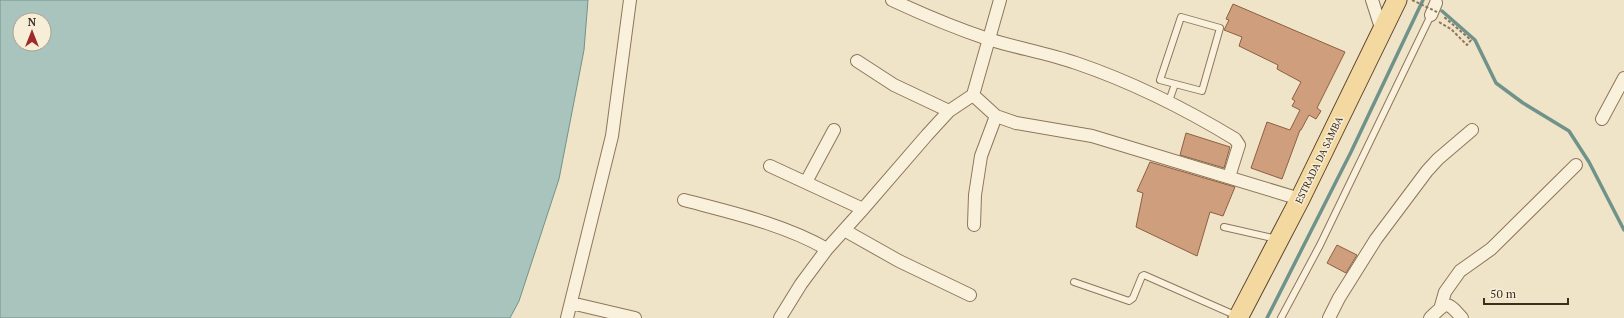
<svg xmlns="http://www.w3.org/2000/svg" width="1624" height="318" viewBox="0 0 1624 318" font-family="'PT Serif',serif">
  <style>
    .water { fill: #a9c4bc; stroke: #6f938a; fill-rule: evenodd }
    .lines { fill: none; stroke-linecap: round; stroke-linejoin: round }
    .stream { stroke: #6f938a; stroke-width: 3.5 }
    .building { fill: #cf9f7d; stroke: #8d5f41 }
    .service-casing { stroke: #8d765c; stroke-width: 8 }
    .minor-casing { stroke: #8d765c; stroke-width: 14 }
    .primary-casing { stroke: #5b4430; stroke-width: 21 }
    .path { stroke: #8d765c; stroke-width: 2; stroke-dasharray: 3 2; stroke-linecap: butt }
    .service { stroke: #faf1dc; stroke-width: 6 }
    .minor { stroke: #faf1dc; stroke-width: 12 }
    .primary { stroke: #f3d9a0; stroke-width: 19 }
    .path-bridge { stroke: #8d765c; stroke-width: 2; stroke-dasharray: 3 2; stroke-linecap: butt }
    .labels { text-anchor: middle; dominant-baseline: central; stroke-width: 3; stroke-linejoin: round; paint-order: stroke }
    .street-label { font-size: 10px; fill: #3d2e20; stroke: #f7eed8 }
  </style>
  <rect width="100%" height="100%" fill="#f0e4c8"/>
  <path class="water" d="M0,0H588L584,50L559,179L519,301L510,318H0ZM20,20H44V44H20Z"/>
  <g class="lines">
    <path class="stream" d="M1442,11L1475,40L1496,83L1523,103L1569,131L1589,162L1624,230
      M1267,318L1351,152L1423,0"/>
  </g>
  <path class="building" d="M1233,4L1345,52L1317,108L1321,111L1316,119L1309,115L1301,130H1300L1282,179L1251,168L1267,122L1290,130L1300,110L1292,106L1295,101L1292,99L1301,82L1277,69L1278,65L1239,46L1242,37L1224,30L1229,20L1226,19Z
    M1186,133L1230,147L1224,168L1180,155Z
    M1150,162L1235,187L1223,216L1210,212L1197,256L1136,227L1143,193L1137,191Z
    M1337,245L1357,255L1346,273L1327,263Z"/>
  <g class="lines">
    <defs>
      <path id="service" d="M1181,17L1220,28L1202,91L1160,80Z
        M1169,101L1175,84
        M1224,227L1277,239
        M1074,282L1129,301L1133,298L1142,276L1144,275L1237,316
        M1281,318L1320,245L1431,15"/>
      <path id="minor" d="M892,0C924,15 955,28 988,39C1017,48 1047,53 1076,63C1132,82 1184,108 1235,139L1239,145L1229,177
        M1372,0L1382,31
        M1431,15L1436,3
        M857,61L894,85L949,111
        M973,95L996,116L1016,123L1092,136L1300,199
        M1602,119L1624,78
        M770,166L863,209
        M806,182L834,130
        M684,200C733,213 783,224 827,249
        M974,225L975,195L981,156L996,116
        M844,230L899,261L970,295
        M571,303L635,318
        M1441,306L1445,292L1460,271L1491,249L1576,165
        M567,318L612,136L630,0
        M780,318L801,284L827,249L863,209L927,135L949,111L973,95L1000,0
        M1329,318L1339,298L1376,239L1427,171L1438,159L1472,130
        M1430,318C1447,302 1446,300 1462,318"/>
      <path id="primary" d="M1238,318L1300,199L1397,0"/>
    </defs>
    <use href="#service" class="service-casing"/>
    <use href="#minor" class="minor-casing"/>
    <use href="#primary" class="primary-casing"/>
    <path class="path" d="M1439,22L1451,29L1467,45L1471,40L1443,16"/>
    <use href="#service" class="service"/>
    <use href="#minor" class="minor"/>
    <use href="#primary" class="primary"/>
    <path class="path-bridge" d="M1412,0L1437,12"/>
  </g>
  <g class="labels">
    <g class="street-label">
      <text transform="translate(1319 160) rotate(-64)">ESTRADA DA SAMBA</text>
    </g>
  </g>
  <g transform="translate(32 32)"><circle r="19" fill="#f7eed8" stroke="#ada18e"/>
  <path d="M0-3L7 15L0 10L-7 15Z" fill="#9e2a2b"/>
  <text y="-6" font-size="11" font-weight="bold" text-anchor="middle" fill="#3d2e20">N</text>
  </g>
  <path d="M1484 298v6h84v-6" fill="none" stroke="#3d2e20" stroke-width="2"/>
  <text x="1490" y="298" font-size="12" fill="#3d2e20" stroke="#f7eed8" stroke-width="3" paint-order="stroke">50 m</text>
</svg>
